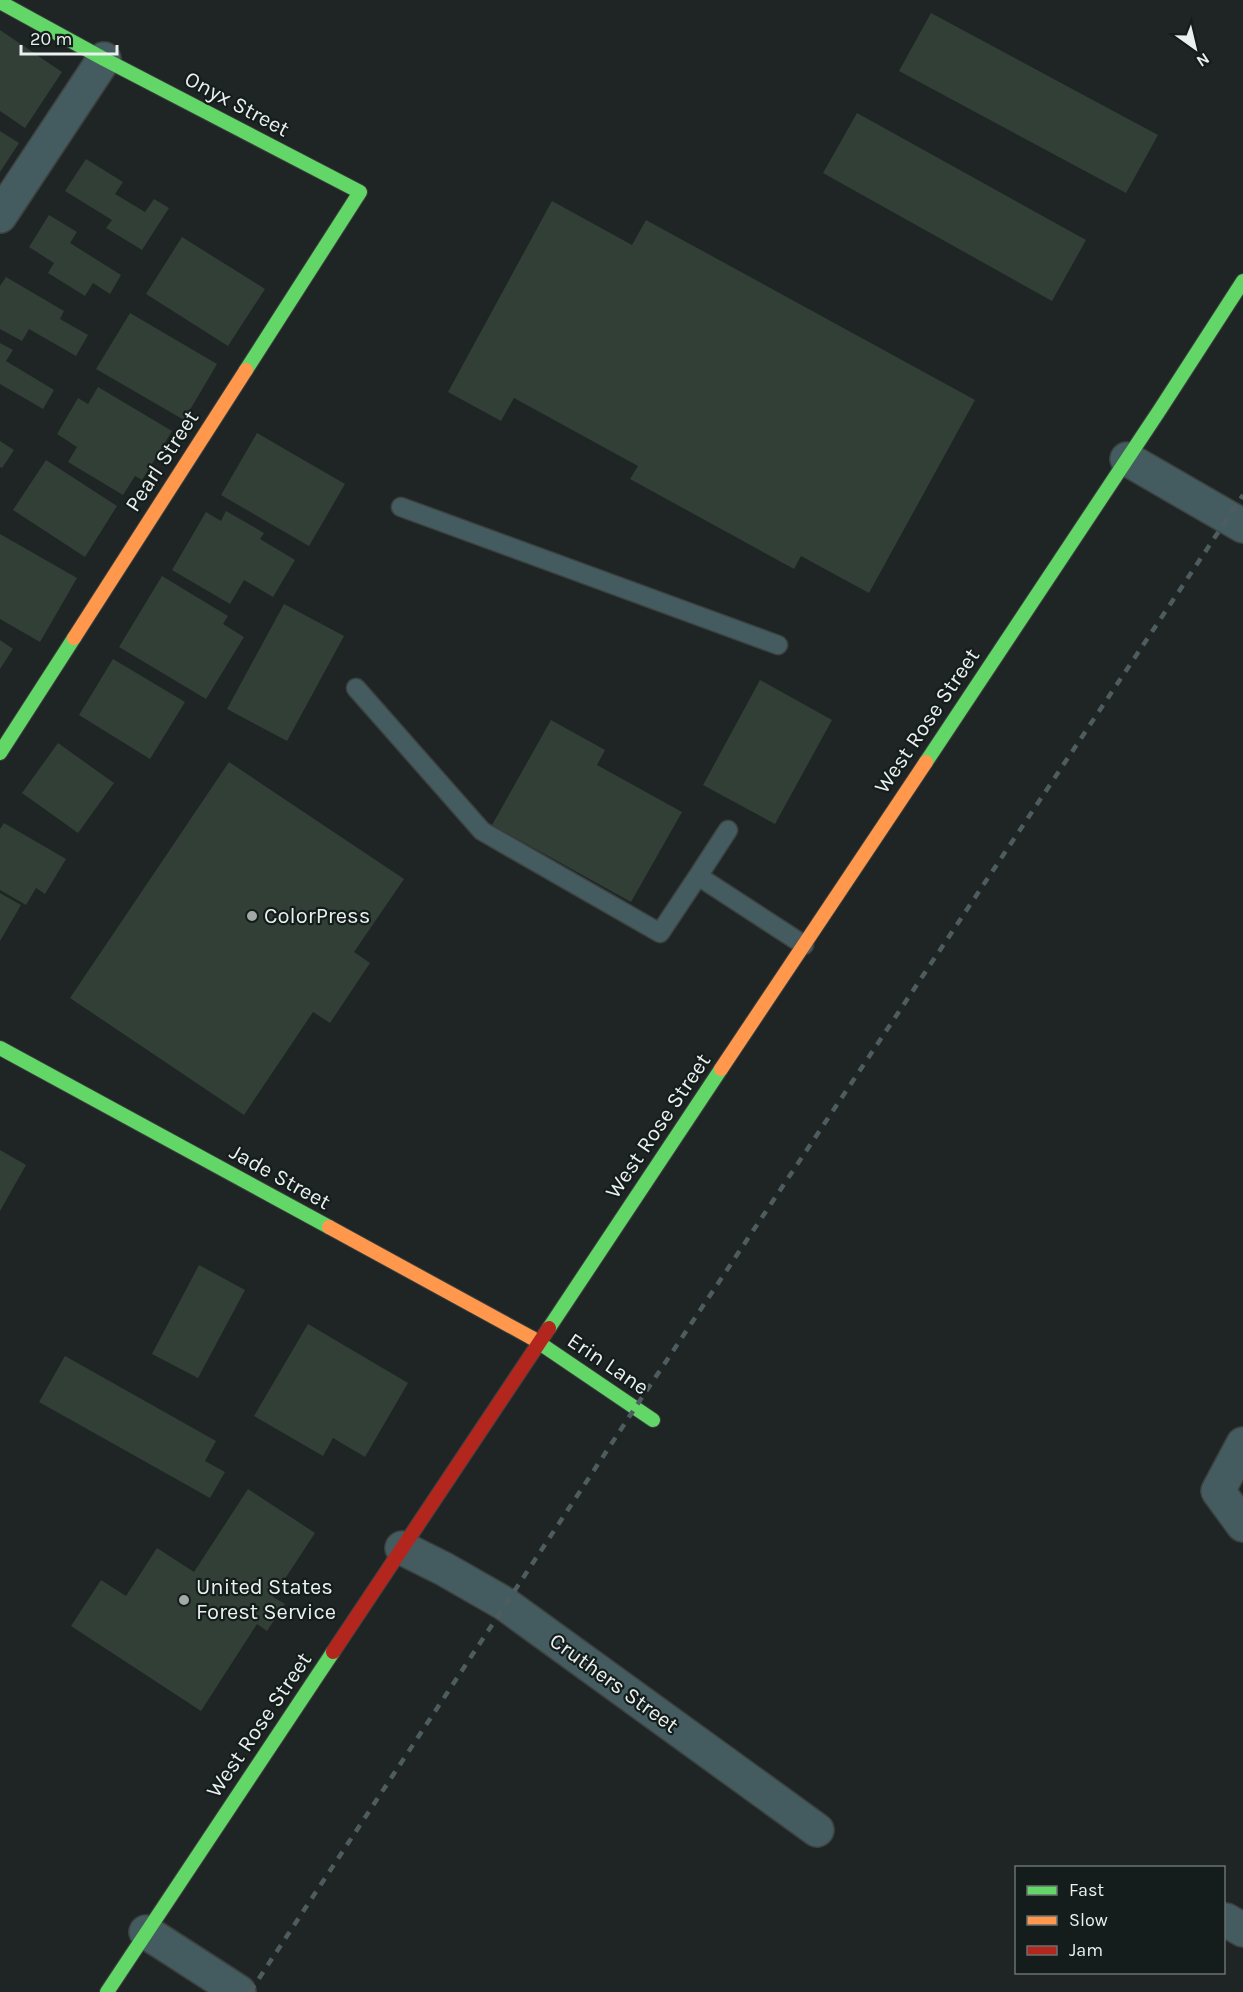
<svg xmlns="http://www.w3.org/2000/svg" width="1243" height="1992" viewBox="0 0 1243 1992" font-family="Karla,sans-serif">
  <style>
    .building { fill: #313f37 }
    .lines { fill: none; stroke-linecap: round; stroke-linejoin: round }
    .lane-casing { stroke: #3c413f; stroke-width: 21 }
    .street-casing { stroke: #3c413f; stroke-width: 36 }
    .fast-casing { stroke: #3c413f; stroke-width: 16 }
    .slow-casing { stroke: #3c413f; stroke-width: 16 }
    .jam-casing { stroke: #3c413f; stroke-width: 16 }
    .lane { stroke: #445c60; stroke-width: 18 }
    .street { stroke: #445c60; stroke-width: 33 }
    .fast { stroke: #63d668; stroke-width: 14 }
    .slow { stroke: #ff974d; stroke-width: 14 }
    .jam { stroke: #b3261e; stroke-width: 14 }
    .rail { stroke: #4f5c5f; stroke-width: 4.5; stroke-dasharray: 8 8; stroke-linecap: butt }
    .poi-dot { fill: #a3a9a7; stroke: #141d1b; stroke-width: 2 }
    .labels { text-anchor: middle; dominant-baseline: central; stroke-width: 4.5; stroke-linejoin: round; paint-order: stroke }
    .street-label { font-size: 22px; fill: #eaf0ee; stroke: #141d1b }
    .poi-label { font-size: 22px; fill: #eaf0ee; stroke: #141d1b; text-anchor: start }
  </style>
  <rect width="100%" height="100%" fill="#1f2524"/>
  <path class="building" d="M931,13L1158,135L1126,193L899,71Z
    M0,30L62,72L25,128L0,111Z
    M857,113L1086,240L1052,301L823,173Z
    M0,131L19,143L0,172Z
    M86,159L123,182L115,194L145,212L154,199L169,208L142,250L106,228L112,220L65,191Z
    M552,201L632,245L646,220L975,400L869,593L801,556L794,569L630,479L638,466L514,398L501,421L448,392Z
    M49,215L77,232L70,243L121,275L110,294L93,283L85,296L48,273L54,263L29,247Z
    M182,237L265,289L228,346L146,294Z
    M6,277L64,311L60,319L88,335L76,356L29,329L22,341L0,329V286Z
    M130,313L217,364L184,420L96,369Z
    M0,343L13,350L6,361L54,390L43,409L0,384Z
    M98,387L172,431L142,480L135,476L123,495L68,462L77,447L57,434L78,398L88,404Z
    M257,433L345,484L309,546L221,495Z
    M0,441L14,450L2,468L0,467Z
    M46,460L117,506L85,557L13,510Z
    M226,511L264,533L260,539L295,560L273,597L244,580L230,604L172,570L206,512L221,521Z
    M0,534L77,578L40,642L0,619Z
    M162,576L228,616L223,624L244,637L206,699L119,647Z
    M284,604L344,636L287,741L227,709Z
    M0,640L13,649L0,669Z
    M113,659L185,702L150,759L79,715Z
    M760,680L832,720L775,824L703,785Z
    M551,720L605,750L597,765L682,812L631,902L492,825Z
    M58,743L114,783L78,833L22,793Z
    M229,762L404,879L354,952L370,963L330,1023L313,1012L244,1115L70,998Z
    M4,823L66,859L45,894L36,888L26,905L0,890V829Z
    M0,893L21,905L0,941Z
    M0,1150L26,1165L0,1211Z
    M199,1265L245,1290L198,1378L152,1354Z
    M308,1324L408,1383L365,1457L333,1438L323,1456L254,1416Z
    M65,1356L216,1441L205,1461L225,1472L210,1498L39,1402Z
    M248,1489L315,1533L273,1597L285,1604L267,1631L257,1624L201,1711L71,1626L101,1580L126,1596L157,1548L194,1572Z"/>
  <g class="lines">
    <defs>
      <path id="lane" d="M401,507L778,645
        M356,688L482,831L660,933L698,876L804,945
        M698,876L728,830"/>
      <path id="street" d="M0,216L104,59
        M1127,459L1243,526
        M1243,1444L1218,1491L1243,1525
        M402,1548L444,1569L505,1604L817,1830
        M1226,1920L1243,1930
        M146,1932L239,1992"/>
      <path id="fast" d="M0,2L104,59L360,192L246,370
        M0,753L74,638
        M926,762L1161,408L1243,281
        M0,1048L329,1227
        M549,1328L721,1069
        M532,1338L653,1420
        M107,1992L333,1652"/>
      <path id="slow" d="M74,638L246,370
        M721,1069L926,762
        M329,1227L532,1338"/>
      <path id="jam" d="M333,1652L549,1328"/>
    </defs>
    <use href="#lane" class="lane-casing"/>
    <use href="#street" class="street-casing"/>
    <use href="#fast" class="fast-casing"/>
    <use href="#slow" class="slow-casing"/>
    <use href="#jam" class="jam-casing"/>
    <use href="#lane" class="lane"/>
    <use href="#street" class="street"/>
    <use href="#fast" class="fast"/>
    <use href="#slow" class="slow"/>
    <use href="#jam" class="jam"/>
    <path class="rail" d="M250,1992L635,1408L1243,495"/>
  </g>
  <g class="poi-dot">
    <circle cx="252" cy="916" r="6"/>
    <circle cx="184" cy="1600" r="6"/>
  </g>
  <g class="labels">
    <g class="street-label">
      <text transform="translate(237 104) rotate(28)">Onyx Street</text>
      <text transform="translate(162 461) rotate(-57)">Pearl Street</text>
      <text transform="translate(927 721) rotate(-56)">West Rose Street</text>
      <text transform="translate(658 1126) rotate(-56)">West Rose Street</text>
      <text transform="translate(280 1177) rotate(29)">Jade Street</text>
      <text transform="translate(608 1364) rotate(34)">Erin Lane</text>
      <text transform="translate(614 1683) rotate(36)">Cruthers Street</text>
      <text transform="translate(259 1725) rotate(-56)">West Rose Street</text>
    </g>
    <g class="poi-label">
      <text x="264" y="916">ColorPress</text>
      <text x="196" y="1587">United States<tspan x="196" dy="25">Forest Service</tspan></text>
    </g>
  </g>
  <rect x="1015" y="1866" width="210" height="108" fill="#141d1b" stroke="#6a716f" stroke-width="1.5"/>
  <rect x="1027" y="1886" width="30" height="9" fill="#63d668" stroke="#6a716f" stroke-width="1.5"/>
  <text x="1069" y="1896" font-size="18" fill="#eaf0ee">Fast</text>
  <rect x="1027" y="1916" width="30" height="9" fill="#ff974d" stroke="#6a716f" stroke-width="1.5"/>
  <text x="1069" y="1926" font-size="18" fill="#eaf0ee">Slow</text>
  <rect x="1027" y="1946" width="30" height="9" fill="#b3261e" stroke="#6a716f" stroke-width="1.5"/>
  <text x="1069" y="1956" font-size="18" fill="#eaf0ee">Jam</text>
  <g transform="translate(1195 48) rotate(146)" stroke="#141d1b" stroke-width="4.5" paint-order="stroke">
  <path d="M0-4.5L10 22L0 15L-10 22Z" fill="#eaf0ee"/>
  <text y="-9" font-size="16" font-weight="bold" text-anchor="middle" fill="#eaf0ee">N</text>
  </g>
  <path d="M21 45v9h96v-9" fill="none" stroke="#eaf0ee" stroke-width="3"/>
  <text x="30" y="45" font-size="18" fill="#eaf0ee" stroke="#141d1b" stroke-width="4.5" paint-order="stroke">20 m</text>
</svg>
